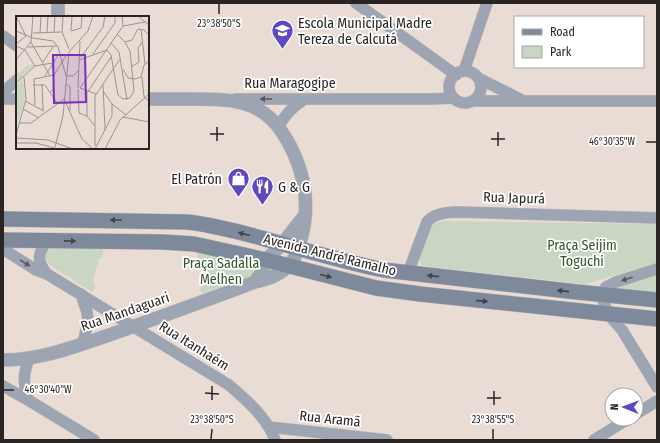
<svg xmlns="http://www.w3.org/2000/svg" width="660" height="443" viewBox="0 0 660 443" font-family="'Fira Sans Condensed',sans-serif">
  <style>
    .green { fill: #c8d6c3 }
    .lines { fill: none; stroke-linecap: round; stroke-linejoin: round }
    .minor-casing { stroke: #c3b7b1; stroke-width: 12 }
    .tertiary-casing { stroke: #c3b7b1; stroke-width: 14 }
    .secondary-casing { stroke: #c3b7b1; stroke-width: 16 }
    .minor { stroke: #9ea5b2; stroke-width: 11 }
    .tertiary { stroke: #9ea5b2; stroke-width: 13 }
    .secondary { stroke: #7e899c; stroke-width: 15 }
    .oneway { fill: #58585c }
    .oneway2 { fill: #434347 }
    .ticks { fill: none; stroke: #2a2523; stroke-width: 1.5 }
    .labels { text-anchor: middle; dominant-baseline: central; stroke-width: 3.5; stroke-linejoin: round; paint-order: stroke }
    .poi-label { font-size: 14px; fill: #2a2523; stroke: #fff; text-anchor: start }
    .street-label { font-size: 14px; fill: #2a2523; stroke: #fff }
    .park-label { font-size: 14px; fill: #375429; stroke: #fff }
    .inset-road { fill: none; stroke: #9d938e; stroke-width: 1 }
    .view { fill: #7b2cbf; fill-opacity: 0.15; stroke: #7b2cbf; stroke-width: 2 }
    .inset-edge { fill: none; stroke: #2a2523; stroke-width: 2 }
    .ticks-label { font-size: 10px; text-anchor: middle; fill: #2a2523; stroke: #fff; stroke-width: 3.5; stroke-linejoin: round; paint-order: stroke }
  </style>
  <rect width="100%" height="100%" fill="#e9dcd5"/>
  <path class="green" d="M442,221L657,224V263L592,282L584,284L423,266L420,263V257L431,228L433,224Z
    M103,247V256L99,259L93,280L95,287L92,292L50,265C44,259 44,252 52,248Z
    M199,251L251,264L253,267L254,273L251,276L202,294L200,289C209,277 207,269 197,259Z
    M657,275V293L619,289L624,285Z"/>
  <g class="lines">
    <defs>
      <path id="minor" d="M356,3L456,75
        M3,36L17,46
        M464,71L487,3
        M449 87a16 16 0 1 1 32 0a16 16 0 1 1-32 0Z
        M478,78L520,99
        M3,92L17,80
        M3,99H17
        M235,99H431L454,98
        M472,101H657
        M279,126C286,114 292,107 305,99
        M47,240C38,254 36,260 47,274
        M3,249L36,270L47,274L229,385C244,398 258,410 268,426C271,430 273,435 275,440
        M657,269L616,282L606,287L601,294L608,314L622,330L657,387
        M408,273L427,222C434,213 448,212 459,212L657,218
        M81,294L87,312L88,320L83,344
        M3,386L28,400L94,440
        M28,400C23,384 23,374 29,359
        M636,414L657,401
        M269,427L387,440
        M594,440L628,419"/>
      <path id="tertiary" d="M58,17V3
        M255,282L261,273L266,260L282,244L305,215
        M3,360C41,360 77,346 112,334C160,317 208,300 255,282C268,279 281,275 290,264C296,258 297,251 300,243C311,207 305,172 287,140C280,129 275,121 264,113C242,98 215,99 191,99C176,99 162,99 148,99"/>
      <path id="secondary" d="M3,219L187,222C214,225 240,232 265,239C305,250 344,262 384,270L577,292L657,300
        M3,240L163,242L194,244L266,260L376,288L420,294L657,319"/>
    </defs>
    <use href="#minor" class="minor-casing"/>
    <use href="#tertiary" class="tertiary-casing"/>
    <use href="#secondary" class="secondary-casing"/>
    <use href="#minor" class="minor"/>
    <use href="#tertiary" class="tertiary"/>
    <use href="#secondary" class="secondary"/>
  </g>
  <defs><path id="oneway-solid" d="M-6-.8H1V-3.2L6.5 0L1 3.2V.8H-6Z"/></defs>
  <g class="oneway">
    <use href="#oneway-solid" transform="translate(266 99) rotate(180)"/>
    <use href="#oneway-solid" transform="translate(25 263) rotate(32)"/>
    <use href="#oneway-solid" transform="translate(627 279) rotate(162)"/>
  </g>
  <g class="oneway2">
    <use href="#oneway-solid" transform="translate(116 220) rotate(-180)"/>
    <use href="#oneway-solid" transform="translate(244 234) rotate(-165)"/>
    <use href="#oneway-solid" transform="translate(70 241) rotate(1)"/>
    <use href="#oneway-solid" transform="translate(326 276) rotate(14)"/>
    <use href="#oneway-solid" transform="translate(433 276) rotate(-174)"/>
    <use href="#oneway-solid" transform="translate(563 291) rotate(-174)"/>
    <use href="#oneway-solid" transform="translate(482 301) rotate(6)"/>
  </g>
  <path class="ticks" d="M219,14V4M210,134H224M491,139H505M217,141V127M646,142H656M498,146V132M4,390H14M205,393L219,394M487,398H501M212,400V386M494,405V391M211,439L212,429M493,439V429"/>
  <defs>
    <symbol id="school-pin" viewBox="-11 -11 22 30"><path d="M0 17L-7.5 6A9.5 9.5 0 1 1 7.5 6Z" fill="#6248c0" stroke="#fff"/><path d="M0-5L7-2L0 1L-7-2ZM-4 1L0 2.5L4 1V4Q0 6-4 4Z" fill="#fff"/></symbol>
    <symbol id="shop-pin" viewBox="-11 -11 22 30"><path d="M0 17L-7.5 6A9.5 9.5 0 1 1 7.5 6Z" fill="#6248c0" stroke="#fff"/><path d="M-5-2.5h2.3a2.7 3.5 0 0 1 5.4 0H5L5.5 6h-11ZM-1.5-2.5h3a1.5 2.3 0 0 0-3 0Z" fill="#fff"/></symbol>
    <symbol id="restaurant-pin" viewBox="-11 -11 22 30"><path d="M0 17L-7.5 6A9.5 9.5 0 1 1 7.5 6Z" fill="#6248c0" stroke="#fff"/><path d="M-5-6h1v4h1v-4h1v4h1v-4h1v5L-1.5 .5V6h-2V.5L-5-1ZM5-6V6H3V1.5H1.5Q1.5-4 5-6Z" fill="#fff"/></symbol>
  </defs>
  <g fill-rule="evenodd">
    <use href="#school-pin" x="270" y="18" width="25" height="34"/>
    <use href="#shop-pin" x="226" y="166" width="25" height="34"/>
    <use href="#restaurant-pin" x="250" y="174" width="25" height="34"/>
  </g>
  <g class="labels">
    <g class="poi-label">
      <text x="298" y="23">Escola Municipal Madre<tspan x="298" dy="16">Tereza de Calcutá</tspan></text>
      <text x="222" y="179" text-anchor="end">El Patrón</text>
      <text x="278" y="187">G &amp; G</text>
    </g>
    <g class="street-label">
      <text x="290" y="83">Rua Maragogipe</text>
      <text transform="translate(514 198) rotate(2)">Rua Japurá</text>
      <text transform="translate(330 255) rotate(14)">Avenida André Ramalho</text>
      <text transform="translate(125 312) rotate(-19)">Rua Mandaguari</text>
      <text transform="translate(194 346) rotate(32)">Rua Itanhaém</text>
      <text transform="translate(330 419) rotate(6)">Rua Aramã</text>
    </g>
    <g class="park-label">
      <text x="582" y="245">Praça Seijim<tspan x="582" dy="16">Toguchi</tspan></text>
      <text x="221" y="263">Praça Sadalla<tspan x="221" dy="16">Melhen</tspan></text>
    </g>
  </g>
  <g transform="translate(16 16)">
    <rect width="133" height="133" fill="#e9dcd5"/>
    <path d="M13,48L14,52L16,47L17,50L0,66V55L3,57ZM7,64L9,81L3,104L0,102V69Z" fill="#c8d6c3"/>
    <path class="inset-road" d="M47,0L46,16L53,33M56,0L55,15L65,12M122,0L133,9M107,10L129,6M65,12L66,0M125,13L129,48M0,15L17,22L37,25L42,31L50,60H57L62,55M31,16L32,0M38,16L39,0M17,17L45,16M24,17L25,0M15,26L34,60M109,26L116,24L122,13L128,14L133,19M95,27L103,36L111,84M0,28L10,20L0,0M0,30L9,34L19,50M12,31L41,30M77,38L99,7V0M65,41L87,11L89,0M0,44L15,26L17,0M63,44L91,34L95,39L102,79L107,83L114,82L118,75L114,35L109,26L101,18M27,46L37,31M115,51L123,46L122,32L126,26M107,53L112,62L119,63L125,61L128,49L133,45M29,60L43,38M126,61L128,81L133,85M0,67L19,50L36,47M26,68L27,94M50,68L54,71V95M17,69H29L41,87M87,69L89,114M62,72L64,25M64,72L107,10L106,0M64,72L80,78M62,73L63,97L71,100L78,109M34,76L37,73L38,59M9,85L28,95M96,88L110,99M19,89L18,63L38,59L51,38M7,93L23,102M71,100V77L95,41M107,101L133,106M3,107H15L48,83L66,123L77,133M0,119L10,83L8,61M0,122L32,124L57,133M0,127H20L42,133M79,130V80L104,43M39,131L47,100L53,36L72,15L77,0M79,133L96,100V88L87,75M89,133L104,104L133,78"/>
    <path class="view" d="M37,39H69L70,86L38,87Z"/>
    <rect width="133" height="133" class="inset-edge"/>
  </g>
  <g class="ticks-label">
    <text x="219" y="27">23°38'50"S</text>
    <text x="612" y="145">46°30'35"W</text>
    <text x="48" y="393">46°30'40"W</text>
    <text x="212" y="423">23°38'50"S</text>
    <text x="493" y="423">23°38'55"S</text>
  </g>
  <rect width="660" height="443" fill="none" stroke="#2a2523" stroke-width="8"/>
  <rect x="514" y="16" width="130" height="52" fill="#ffffff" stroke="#aaa8a7"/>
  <rect x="522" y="29" width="20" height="6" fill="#7e899c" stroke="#aaa8a7"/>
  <text x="550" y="36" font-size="12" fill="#2a2523">Road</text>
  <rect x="522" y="46" width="20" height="12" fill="#c8d6c3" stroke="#aaa8a7"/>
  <text x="550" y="56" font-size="12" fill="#2a2523">Park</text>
  <g transform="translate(624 407) rotate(271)"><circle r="19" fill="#ffffff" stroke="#aaa8a7"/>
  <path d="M0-3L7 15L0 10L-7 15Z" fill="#6248c0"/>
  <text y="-6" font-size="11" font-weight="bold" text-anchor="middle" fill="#2a2523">N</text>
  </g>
</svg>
